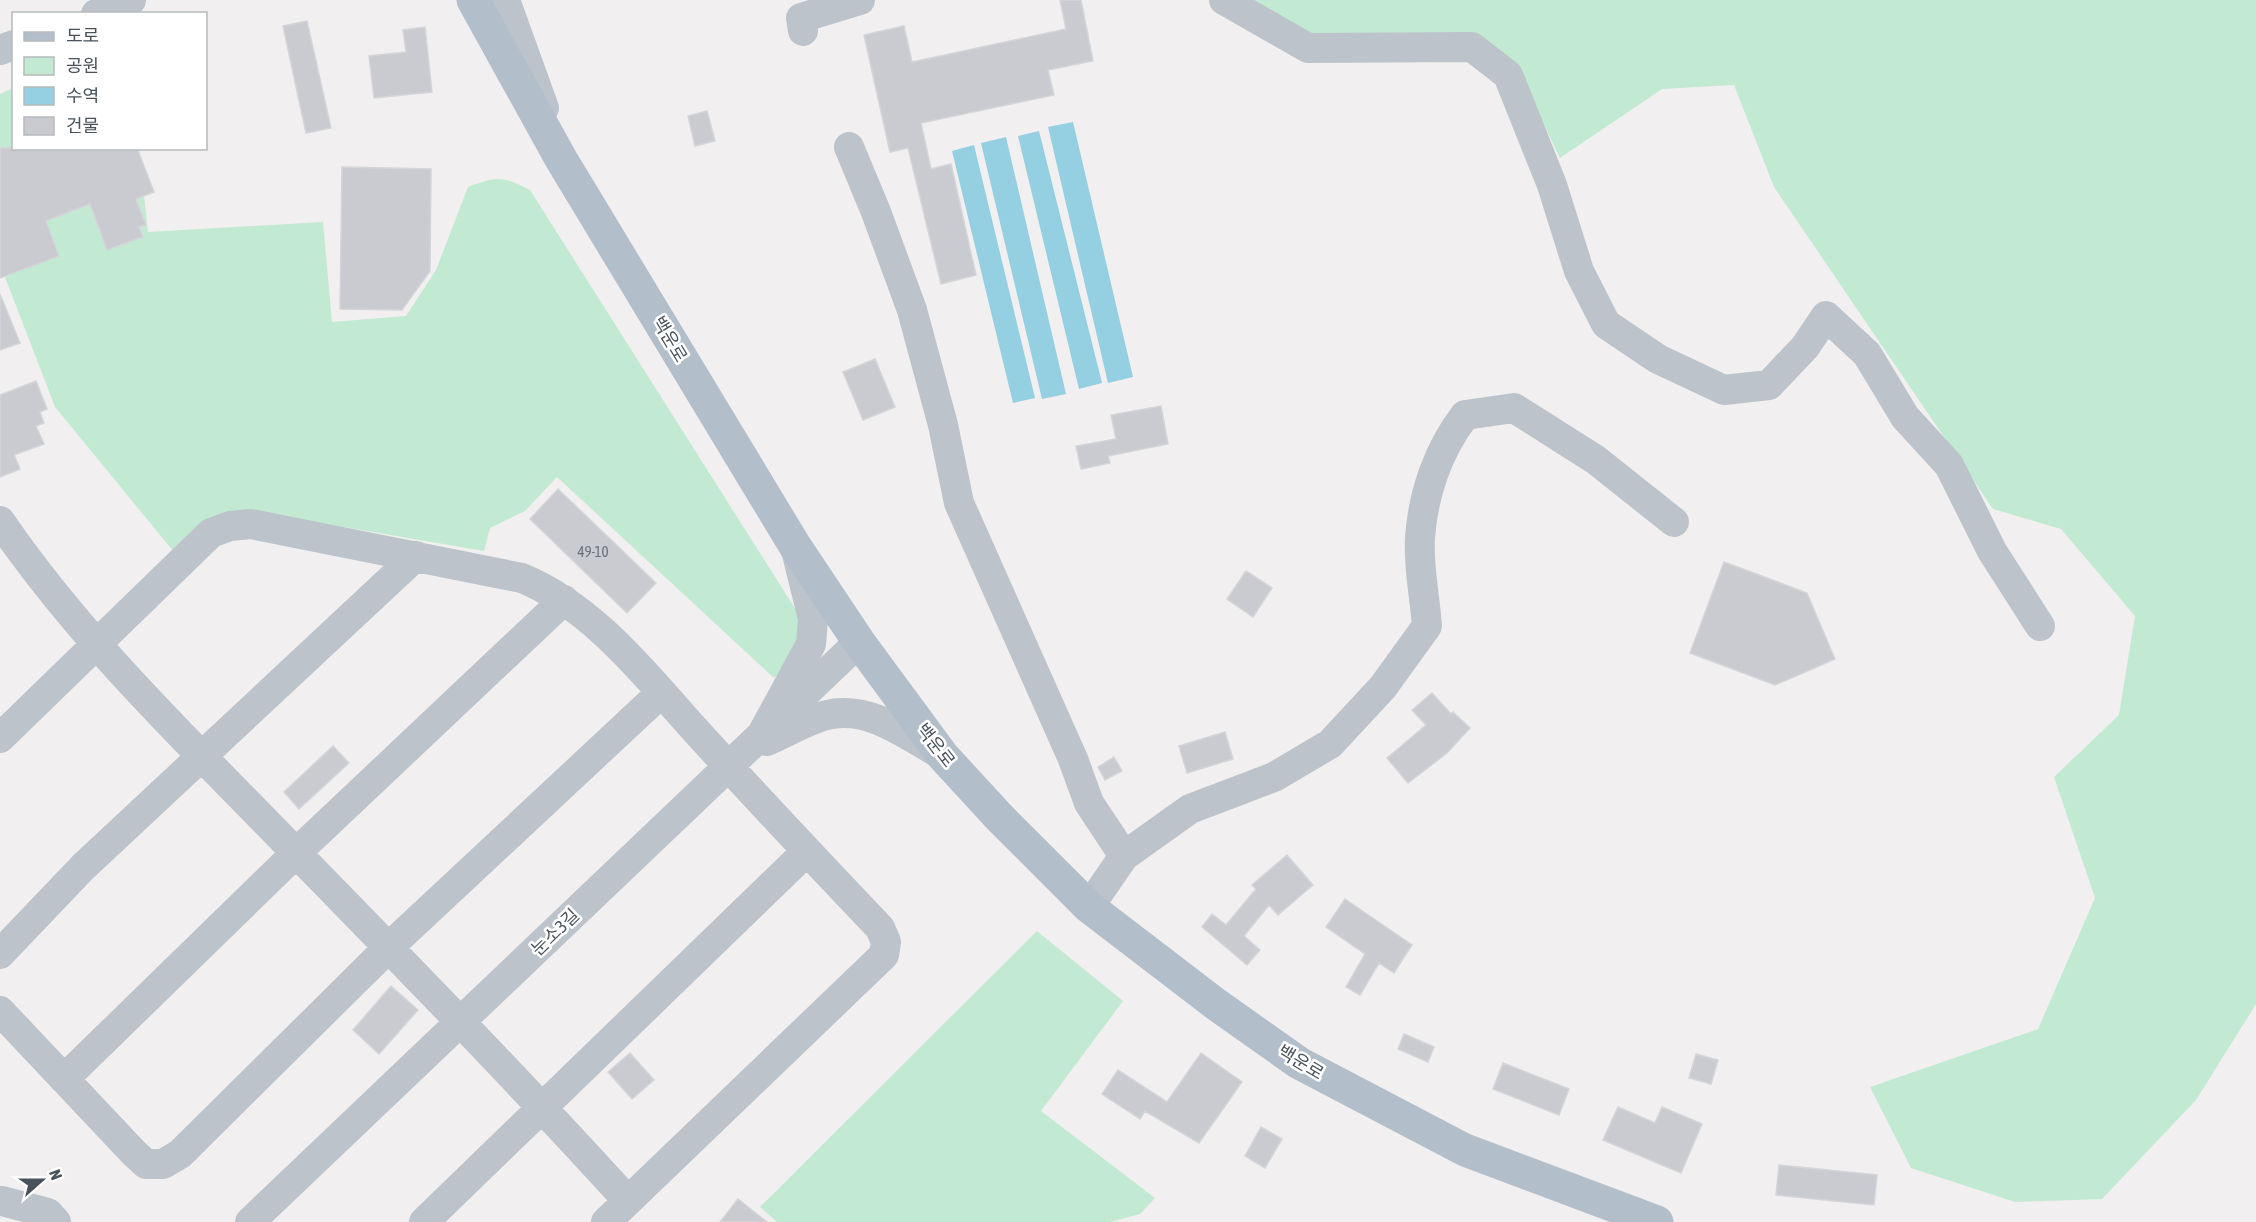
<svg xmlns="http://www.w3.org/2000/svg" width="2256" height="1222" viewBox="0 0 2256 1222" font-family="'Asap Condensed','Noto Sans KR',sans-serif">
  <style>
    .green { fill: #c2ead2 }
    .water { fill: #94d0e1 }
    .building { fill: #c9cbd1; stroke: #d3d5d9; stroke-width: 1.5 }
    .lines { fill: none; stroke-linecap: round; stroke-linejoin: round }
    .minor { stroke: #bcc3ca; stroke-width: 30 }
    .major { stroke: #b2beca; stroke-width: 33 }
    .labels { text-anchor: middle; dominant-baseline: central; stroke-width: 5; stroke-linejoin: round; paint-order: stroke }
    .number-label { font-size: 15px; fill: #697078 }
    .street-label { font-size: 18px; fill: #49525a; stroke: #fff }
  </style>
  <rect width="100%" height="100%" fill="#f1efef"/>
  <path class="green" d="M1249,0H2256V1004L2196,1100L2102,1199L2015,1202L1911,1168L1870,1087L2038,1029L2095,898L2054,777L2119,715L2135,616L2061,529L1993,509L1774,187L1734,85L1662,89L1560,158L1516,66L1310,41Z
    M13,88L14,148L139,149L148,232L323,222L332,322L406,316L436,270L468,187C498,176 502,176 530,190L803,621L789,664L774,678L557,477L525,511L490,528L484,551L268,514L174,552L55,407L0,264V94Z
    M1037,931L1123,1001L1041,1111L1155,1198L1140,1214L1110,1222H777L760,1207Z"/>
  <path class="water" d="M1073,122L1133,377L1108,383L1048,127Z
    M1039,131L1102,383L1079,389L1018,136Z
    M1006,137L1066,394L1042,399L981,143Z
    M974,145L1035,398L1013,403L952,151Z"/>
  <path class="building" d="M1060,0H1081L1093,61L1048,70L1054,95L921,123L931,169L951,164L976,275L941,284L908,148L890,152L864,35L904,26L912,62L1066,29Z
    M307,21L331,128L306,133L283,26Z
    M425,27L432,92L374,98L369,56L406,52L403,30Z
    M707,111L715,141L695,146L688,116Z
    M0,148H137L154,192L136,199L146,225L139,227L143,237L107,250L90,204L46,221L59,256L0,278Z
    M342,167L431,169L430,271L402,310L340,309Z
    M0,294L20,343L0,350Z
    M875,359L895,407L863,420L843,372Z
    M36,381L47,409L40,412L44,423L36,426L44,444L14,455L20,469L0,477V395Z
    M1161,406L1168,444L1108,456L1110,463L1081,469L1076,446L1116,439L1111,415Z
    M558,489L656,583L627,613L530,519Z
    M1724,562L1807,593L1835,659L1775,685L1690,653Z
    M1246,571L1272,588L1253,617L1227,599Z
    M1432,693L1451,714L1453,712L1470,728L1447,753L1408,783L1387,758L1426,725L1412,710Z
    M1225,732L1233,759L1187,773L1179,746Z
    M333,746L349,763L299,809L284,792Z
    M1114,757L1122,771L1105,780L1098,767Z
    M1287,855L1313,885L1278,915L1269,905L1244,936L1260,950L1247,965L1202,927L1212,914L1226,925L1256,889L1252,885Z
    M1345,899L1412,945L1394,973L1379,963L1360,995L1346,987L1365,954L1326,927Z
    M391,986L418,1010L379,1054L353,1030Z
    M1404,1034L1434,1047L1428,1062L1398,1049Z
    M630,1053L654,1080L632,1099L608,1072Z
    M1201,1053L1242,1082L1199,1143L1145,1111L1140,1119L1102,1094L1118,1070L1167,1102Z
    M1696,1054L1718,1060L1711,1084L1689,1078Z
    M1503,1063L1569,1089L1559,1115L1493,1089Z
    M1618,1107L1655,1123L1662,1107L1702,1124L1681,1173L1603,1140Z
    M1261,1127L1282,1139L1265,1168L1245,1156Z
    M1779,1165L1877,1175L1874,1205L1776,1195Z
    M738,1199L767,1222H720Z"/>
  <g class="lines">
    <path class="minor" d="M505,0L544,108
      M1224,0L1308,48L1472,47L1508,75L1552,185L1579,271L1606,324L1658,359L1724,390L1769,385L1805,347L1826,316L1867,354L1905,417L1949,465L1992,551L2040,626
      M96,14L131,0
      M803,31L801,18L860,0
      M0,50L14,45
      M849,147L876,212L912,310L943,425L959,503L1073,759L1089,803L1124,856
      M0,521C76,632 174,728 268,824C389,948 511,1072 628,1201
      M797,554L813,619L811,644L762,734L767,741C786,733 807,720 827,715C870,705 906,735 942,755
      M0,738L211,533L230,526L251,524L522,578C599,610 652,684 708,744C764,806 822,867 880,928L886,942L884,955L606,1222
      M1089,907L1124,856L1190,809L1274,777L1330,744L1383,687L1427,626C1425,598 1418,566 1420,538C1423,494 1438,450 1465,415L1514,408L1596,460L1674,522
      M0,954L83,867L416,556
      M0,1011L134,1153L146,1164H163L180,1154L389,947L661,693
      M64,1079L296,853L564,600
      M2,1201L48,1213L56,1222
      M250,1222L859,642
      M424,1222L806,852"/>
    <path class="major" d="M473,0L561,159L795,546L859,642L943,756L1000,818L1089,907L1217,1005L1299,1063L1465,1150L1657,1222"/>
  </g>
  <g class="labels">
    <g class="number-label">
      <text x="593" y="551">49-10</text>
    </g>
    <g class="street-label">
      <text transform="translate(670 339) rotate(59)">백운로</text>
      <text transform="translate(936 745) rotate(52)">백운로</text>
      <text transform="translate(555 932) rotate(-44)">눈소3길</text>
      <text transform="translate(1301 1062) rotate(31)">백운로</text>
    </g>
  </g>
  <rect x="12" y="12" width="195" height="138" fill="#ffffff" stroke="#b6babd" stroke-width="1.5"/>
  <rect x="24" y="32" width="30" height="9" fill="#b2beca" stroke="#b6babd" stroke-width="1.5"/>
  <text x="66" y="42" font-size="18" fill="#49525a">도로</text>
  <rect x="24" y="57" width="30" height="18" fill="#c2ead2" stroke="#b6babd" stroke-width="1.5"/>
  <text x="66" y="72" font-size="18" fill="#49525a">공원</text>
  <rect x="24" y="87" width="30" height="18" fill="#94d0e1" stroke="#b6babd" stroke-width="1.5"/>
  <text x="66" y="102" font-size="18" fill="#49525a">수역</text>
  <rect x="24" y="117" width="30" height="18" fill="#c9cbd1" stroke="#b6babd" stroke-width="1.5"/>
  <text x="66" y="132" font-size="18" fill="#49525a">건물</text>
  <g transform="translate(42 1180) rotate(69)" stroke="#ffffff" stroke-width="4.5" paint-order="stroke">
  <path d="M0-4.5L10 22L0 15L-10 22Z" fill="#49525a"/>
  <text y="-9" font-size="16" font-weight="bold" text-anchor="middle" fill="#49525a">N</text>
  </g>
</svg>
